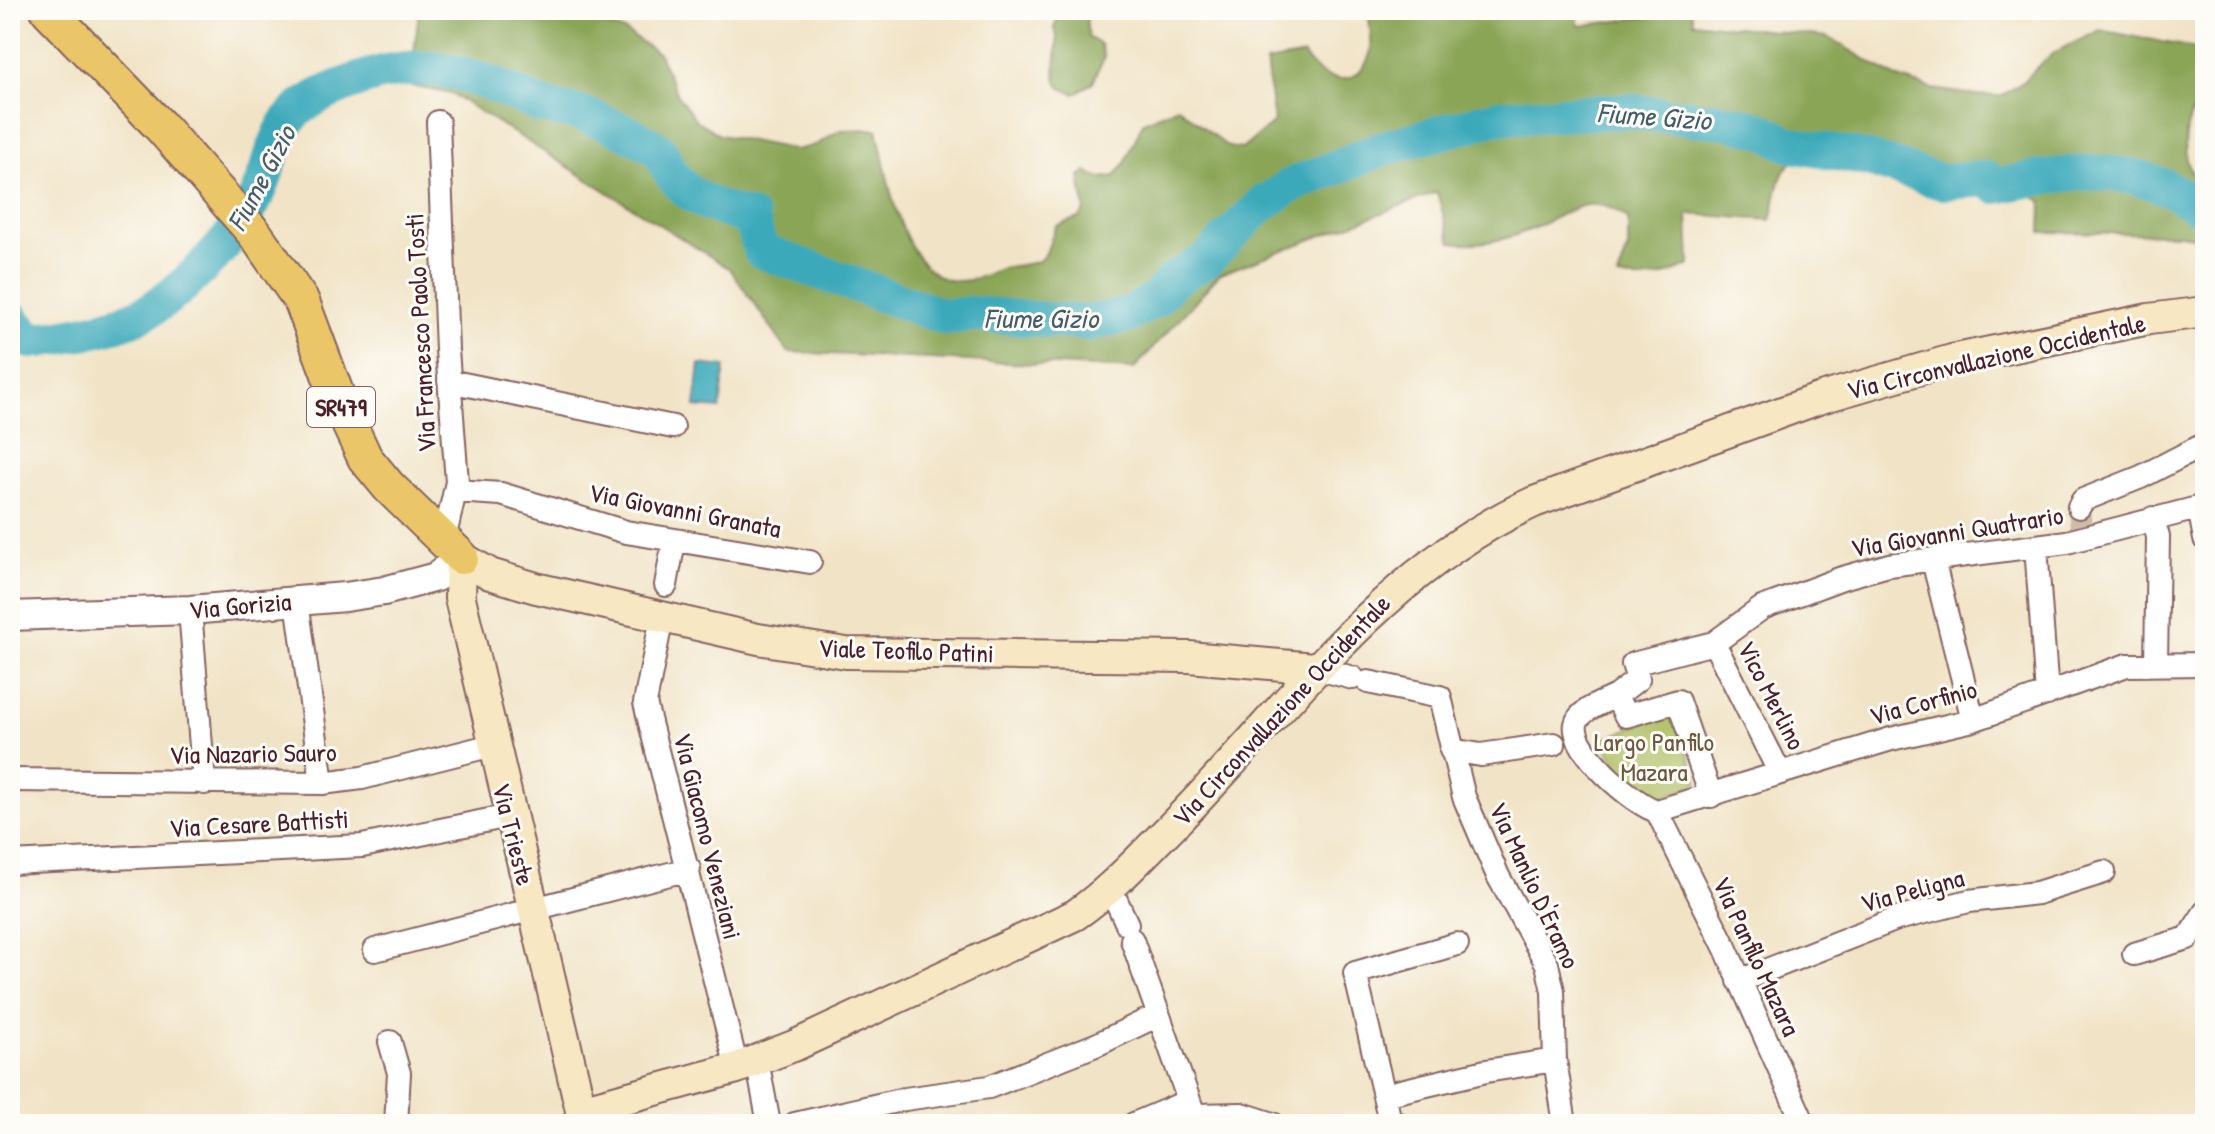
<svg xmlns="http://www.w3.org/2000/svg" width="2215" height="1134" viewBox="0 0 2215 1134" font-family="'Patrick Hand',sans-serif">
  <style>
    .green { fill: #aebe61; stroke: #7c6e46; stroke-width: 2 }
    .forest { fill: #8aa557; stroke: #6a6241; stroke-width: 2 }
    .water { fill: #3ba9ba; stroke: #426472; stroke-width: 2 }
    .lines { fill: none; stroke-linecap: round; stroke-linejoin: round }
    .river { stroke: #3ba9ba; stroke-width: 36 }
    .minor-tunnel { stroke: #d0bca7; stroke-width: 22; stroke-dasharray: 22 11; stroke-linecap: butt }
    .minor-casing { stroke: #846461; stroke-width: 26 }
    .tertiary-casing { stroke: #846461; stroke-width: 32 }
    .secondary-casing { stroke: #846461; stroke-width: 34 }
    .primary-casing { stroke: #846461; stroke-width: 38 }
    .minor { stroke: #fff; stroke-width: 22 }
    .tertiary { stroke: #fff; stroke-width: 28 }
    .secondary { stroke: #f7e8c3; stroke-width: 30 }
    .primary { stroke: #ebc669; stroke-width: 34 }
    .labels { text-anchor: middle; dominant-baseline: central; stroke-width: 6; stroke-linejoin: round; paint-order: stroke }
    .shield { fill: #fdfcf7; stroke: #806168; stroke-width: 2 }
    .shield-label { font-size: 24px; font-weight: bold; fill: #4a1f2b }
    .street-label { font-size: 26px; fill: #4a1f2b; stroke: #fdfcf7 }
    .park-label { font-size: 26px; fill: #6d573e; stroke: #fdfcf7 }
    .water-label { font-size: 28px; font-style: italic; fill: #435d6b; stroke: #fdfcf7 }
  </style>
  <rect width="100%" height="100%" fill="#fdfcf7"/>
  <filter id="ink" filterUnits="userSpaceOnUse"><feTurbulence type="fractalNoise" baseFrequency=".0125" numOctaves="2"/><feDisplacementMap in="SourceGraphic" scale="16" xChannelSelector="R" yChannelSelector="G"/><feConvolveMatrix kernelMatrix="1 2 1 2 8 2 1 2 1" color-interpolation-filters="sRGB"/></filter>
  <filter id="wash" filterUnits="userSpaceOnUse"><feTurbulence type="fractalNoise" baseFrequency=".006" numOctaves="4" result="noise"/><feDisplacementMap in="SourceGraphic" scale="32" xChannelSelector="R" yChannelSelector="G"/><feGaussianBlur stdDeviation="1.8" result="paint"/><feColorMatrix in="noise" values="0 0 0 0 0 0 0 0 0 0 0 0 0 0 0 0 0 1.4 0 .05"/><feComposite in="paint" operator="in"/></filter>
  <g filter="url(#wash)">
    <rect width="100%" height="100%" fill="#f1e3c6"/>
    <path class="green" d="M1674,710L1698,783L1657,800L1623,775L1602,740Z"/>
    <path class="forest" d="M419,10H558L625,31L659,54L677,95L696,120L720,135L796,150L816,145L840,130L877,129C887,173 901,279 957,281C974,282 987,273 1003,268C1015,265 1027,265 1039,261L1046,253L1056,226L1079,218L1085,211L1080,176L1087,172L1100,178L1115,176L1125,163L1143,122L1178,107L1228,147L1242,149L1274,122L1266,62L1304,55C1320,83 1358,91 1370,54C1374,42 1368,23 1369,10H1479L1530,14L1542,10H1575L1579,26L1661,15L1667,10H1691L1693,22L1828,37L1895,77L1933,89L1975,95L2001,96L2020,84L2053,53L2100,30L2205,50V96C2182,112 2176,171 2205,186V238L2180,234L2041,232L2042,201L2022,191L1965,194L1943,190L1916,179L1844,160C1829,164 1826,160 1813,158C1777,152 1778,196 1771,220L1688,214L1690,265C1667,276 1644,283 1618,277L1628,248V219C1616,210 1604,203 1588,205C1575,206 1559,216 1547,222C1517,237 1484,247 1451,242L1437,192L1220,274L1134,369L788,352L730,269L452,94L410,86Z
      M1067,10L1086,14L1088,37L1100,44L1104,57L1093,82L1075,94L1061,88C1047,70 1064,47 1054,27L1060,13Z"/>
    <path class="water" d="M700,364L725,367L720,409L695,407Z"/>
    <g class="lines">
      <path class="river" d="M10,316L31,341C63,337 95,332 126,321C172,306 235,240 256,197C268,174 272,146 286,124C297,106 322,94 340,87C420,53 462,70 537,104C553,111 569,109 585,115C610,124 639,136 661,152C676,196 710,206 751,218L761,251L945,317L972,314L1088,323L1129,315L1156,299L1173,280L1205,261L1261,205L1290,186L1384,148L1497,117L1623,111L1726,121L1762,130L1788,144L1869,159L1942,182L1988,179L1997,186C2053,174 2113,163 2168,188C2181,195 2192,204 2205,210"/>
    </g>
  </g>
  <g filter="url(#ink)">
    <g class="lines">
      <path class="minor-tunnel" d="M2079,507L2081,527"/>
      <defs>
        <path id="minor" d="M438,122L447,350L457,482L444,540
          M449,381L673,427
          M456,491L501,494L626,532L810,562
          M2079,507L2083,500L2141,477L2205,444
          M2199,507L2205,539
          M2153,518L2158,537L2156,664
          M2036,547L2047,694
          M1933,560L1973,720
          M666,585L674,541
          M297,601L322,783
          M190,610L204,783
          M662,617L645,703L737,1068
          M1714,643L1780,773
          M1315,668L1353,678
          M1368,682L1440,697L1464,797L1498,876L1547,964L1553,991L1555,1060L1565,1124
          M1616,696L1638,679L1633,664L1714,643L1762,608L1842,578L1889,565L2067,542L2205,506
          M1451,750L1481,755L1554,744
          M10,780L322,783L362,778L493,745
          M1657,811L1891,739L1973,720L2127,665L2205,664
          M1657,811C1634,805 1571,750 1576,724C1579,710 1604,702 1616,696L1626,716L1678,701L1711,796
          M1657,811L1725,947L1804,1124
          M10,863L362,846L509,816
          M1110,887L1127,924
          M1132,940L1192,1109L1197,1115L1242,1114L1273,1124
          M375,950L689,869
          M2134,954L2188,938L2205,912
          M1739,981L1897,919L1969,901L2037,893L2104,872
          M390,1042L399,1073L396,1124
          M757,1060L769,1124
          M1384,1095L1486,1071L1555,1060
          M795,1124L905,1099L989,1087L1098,1044L1158,1015
          M1134,1124L1189,1101
          M1399,1124L1390,1121L1355,973L1457,944"/>
        <path id="tertiary" d="M10,616L190,610L345,597L384,591L436,577L461,557"/>
        <path id="secondary" d="M461,557L490,574L536,588L758,639L846,653L1189,657L1315,668
          M461,557L460,598L581,1110L580,1124
          M581,1110L737,1068L796,1045L1075,915C1110,891 1139,859 1169,829C1286,712 1379,572 1534,502L1821,398L1952,360L2149,319L2205,312"/>
        <path id="primary" d="M48,10L162,128L255,234L302,302L342,409L365,458L389,487L461,557"/>
      </defs>
      <use href="#minor" class="minor-casing"/>
      <use href="#tertiary" class="tertiary-casing"/>
      <use href="#secondary" class="secondary-casing"/>
      <use href="#primary" class="primary-casing"/>
      <use href="#minor" class="minor"/>
      <use href="#tertiary" class="tertiary"/>
      <use href="#secondary" class="secondary"/>
      <use href="#primary" class="primary"/>
    </g>
  </g>
  <g class="labels">
    <rect class="shield" x="307" y="387" width="68" height="40" rx="6"/>
    <g class="shield-label">
      <text x="341" y="407">SR479</text>
    </g>
    <g class="street-label">
      <text transform="translate(420 333) rotate(-93)">Via Francesco Paolo Tosti</text>
      <text transform="translate(1996 356) rotate(-13)">Via Circonvallazione Occidentale</text>
      <text transform="translate(685 510) rotate(11)">Via Giovanni Granata</text>
      <text transform="translate(1957 531) rotate(-9)">Via Giovanni Quatrario</text>
      <text transform="translate(240 605) rotate(-5)">Via Gorizia</text>
      <text transform="translate(906 650) rotate(2)">Viale Teofilo Patini</text>
      <text transform="translate(1772 695) rotate(63)">Vico Merlino</text>
      <text transform="translate(1923 702) rotate(-15)">Via Corfinio</text>
      <text transform="translate(1281 710) rotate(-47)">Via Circonvallazione Occidentale</text>
      <text transform="translate(253 753) rotate(-1)">Via Nazario Sauro</text>
      <text transform="translate(259 823) rotate(-3)">Via Cesare Battisti</text>
      <text transform="translate(514 834) rotate(76)">Via Trieste</text>
      <text transform="translate(708 836) rotate(76)">Via Giacomo Veneziani</text>
      <text transform="translate(1535 885) rotate(65)">Via Manlio D'Eramo</text>
      <text transform="translate(1912 890) rotate(-15)">Via Peligna</text>
      <text transform="translate(1757 956) rotate(65)">Via Panfilo Mazara</text>
    </g>
    <g class="park-label">
      <text x="1654" y="741">Largo Panfilo<tspan x="1654" dy="30">Mazara</tspan></text>
    </g>
    <g class="water-label">
      <text transform="translate(1654 116) rotate(4)">Fiume Gizio</text>
      <text transform="translate(261 178) rotate(-62)">Fiume Gizio</text>
      <text x="1041" y="318">Fiume Gizio</text>
    </g>
  </g>
  <rect width="2215" height="1134" fill="none" stroke="#fdfcf7" stroke-width="40"/>
</svg>
